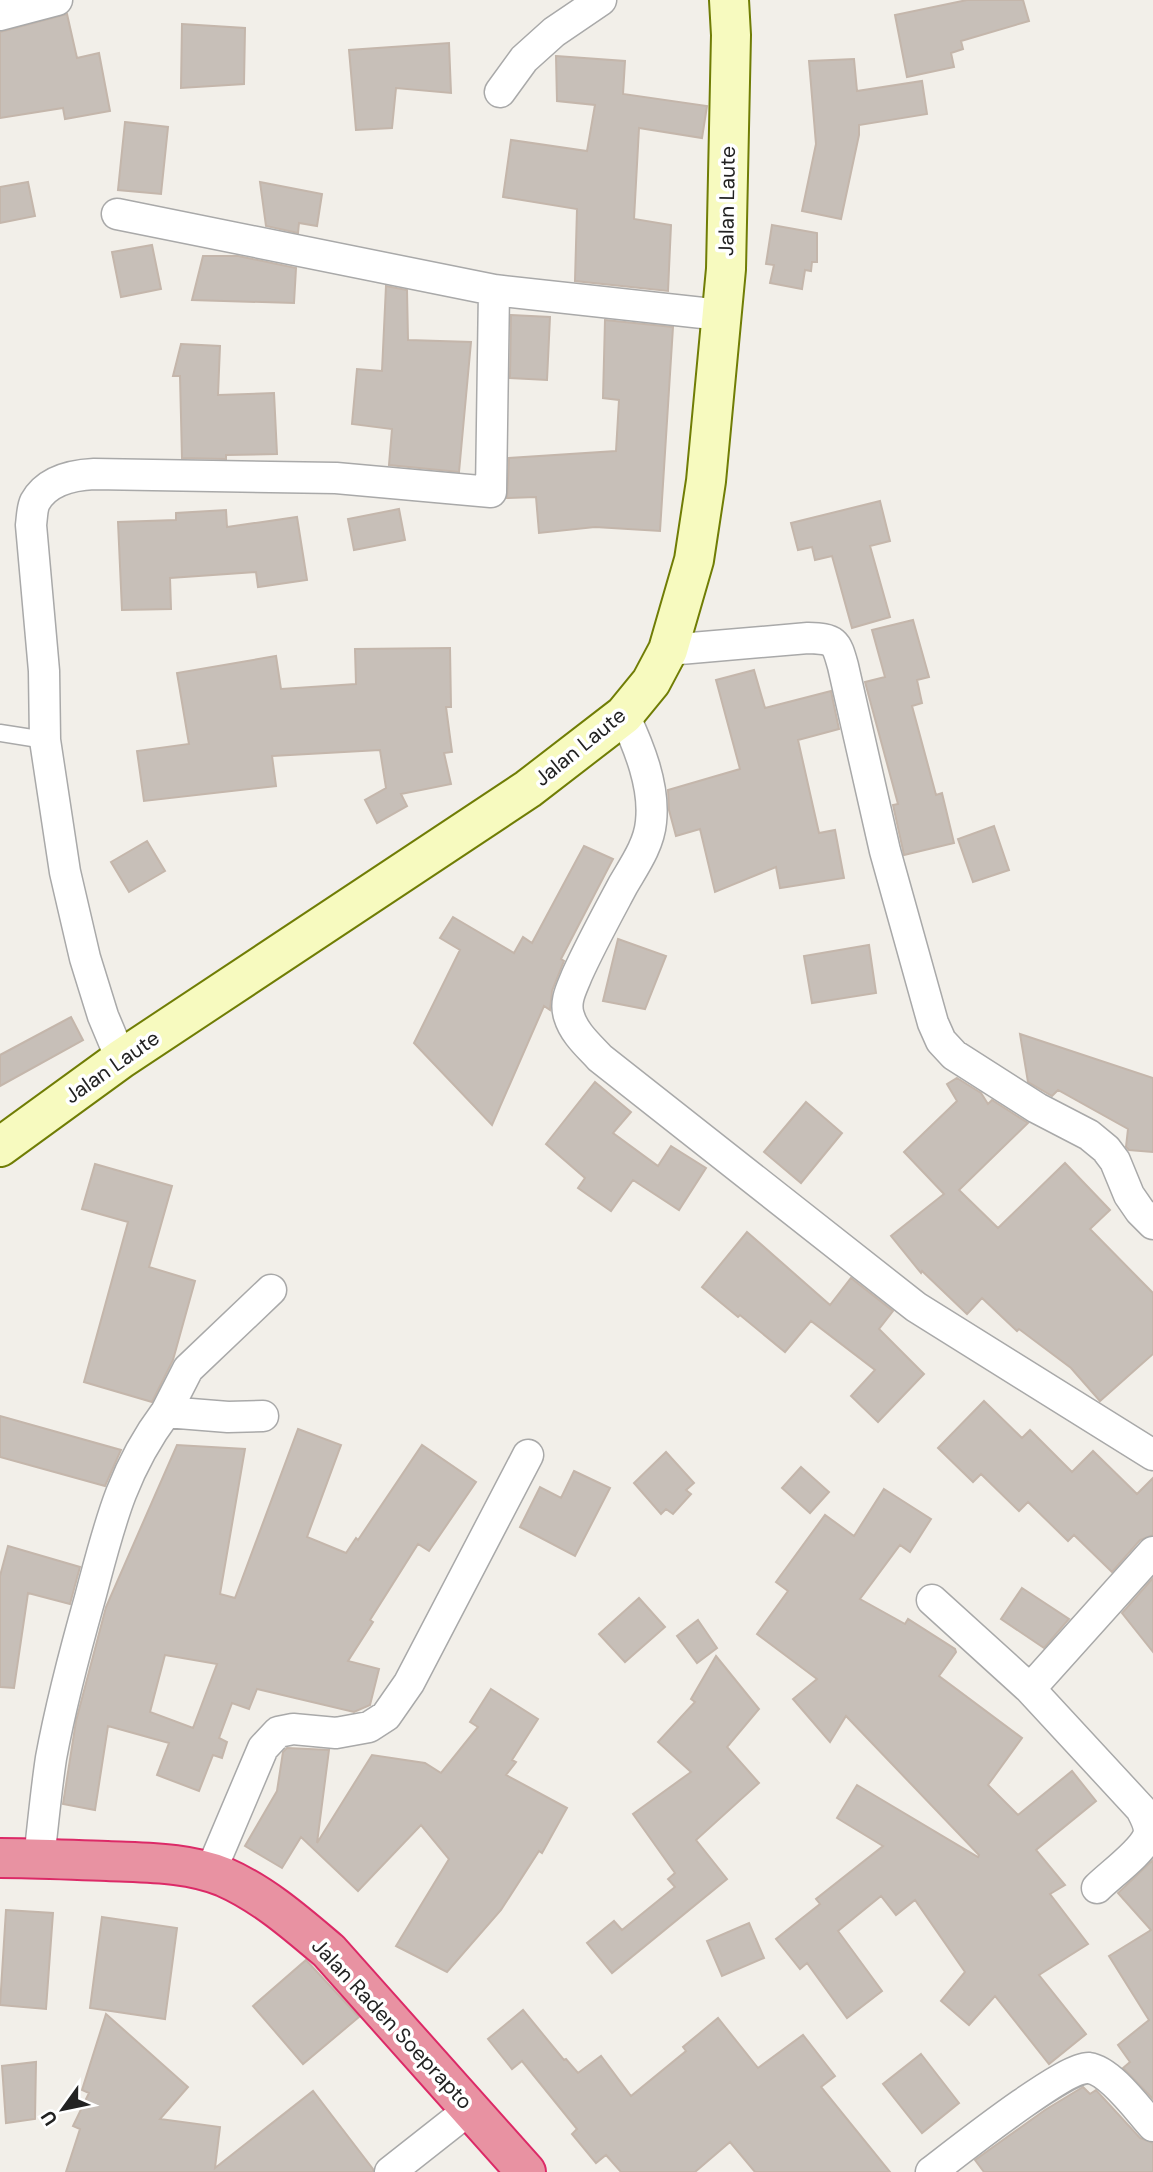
<svg xmlns="http://www.w3.org/2000/svg" width="1153" height="2172" viewBox="0 0 1153 2172" font-family="'DM Sans',sans-serif">
  <style>
    .building { fill: #c7bfb8; stroke: #c4b6ab; stroke-width: 2; fill-rule: evenodd }
    .lines { fill: none; stroke-linecap: round; stroke-linejoin: round }
    .lane-casing { stroke: #a9a9a9; stroke-width: 19 }
    .street-casing { stroke: #a9a9a9; stroke-width: 33 }
    .secondary-casing { stroke: #707d05; stroke-width: 42 }
    .highway-casing { stroke: #dc2a67; stroke-width: 42 }
    .lane { stroke: #fff; stroke-width: 16 }
    .street { stroke: #fff; stroke-width: 30 }
    .secondary { stroke: #f7fabf; stroke-width: 38 }
    .highway { stroke: #e892a2; stroke-width: 38 }
    .labels { text-anchor: middle; dominant-baseline: central; stroke-width: 7; stroke-linejoin: round; paint-order: stroke }
    .street-label { font-size: 21px; fill: #222; stroke: #fff }
  </style>
  <rect width="100%" height="100%" fill="#f2efe9"/>
  <path class="building" d="M967,0H1023L1029,21L961,41L963,49L951,53L954,67L907,77L895,15Z
    M67,14L77,58L99,53L110,111L65,119L63,108L0,118V32Z
    M182,24L245,28L244,84L181,88Z
    M449,43L451,93L396,88L392,128L356,130L349,50Z
    M556,56L625,61L623,94L707,106L702,138L639,128L634,219L671,225L668,291L575,281L577,209L503,197L511,140L587,151L595,105L557,101Z
    M854,59L857,91L922,81L927,114L859,125V135L841,219L802,211L816,144L809,61Z
    M125,122L168,127L161,194L118,190Z
    M28,182L35,216L0,223V187Z
    M260,182L322,194L317,226L299,223L298,233L266,226Z
    M772,225L817,233V262H812L811,271L805,270L802,289L770,283L774,265L766,264Z
    M152,245L161,289L121,297L112,252Z
    M203,256H238L296,268L294,303L192,300Z
    M386,286L407,290L408,340L471,342L459,472L389,465L392,429L352,424L357,369L382,371Z
    M511,315L550,317L547,380L510,378Z
    M605,320L673,327L660,531L595,527L539,533L536,497L507,498L509,458L616,451L619,400L603,398Z
    M181,344L220,346L218,395L274,393L277,454L226,455V459L182,458L180,376H173Z
    M880,501L890,541L870,546L890,617L852,628L832,556L815,560L812,547L798,550L791,523Z
    M399,509L405,540L354,550L348,519Z
    M226,510L227,527L297,517L307,580L258,587L256,572L170,578L171,609L122,610L118,522L176,520V513Z
    M913,620L929,677L917,680L922,703L912,706L936,795L942,793L954,843L904,855L893,805L898,804L865,682L885,677L872,630Z
    M450,648L451,707H446L452,752L444,753L451,784L401,794L407,806L377,823L365,800L386,788L380,750L272,756L276,786L144,801L137,751L189,744L177,673L276,656L281,689L356,684L355,649Z
    M754,670L765,708L831,691L839,729L798,740L819,833L835,830L844,878L780,888L776,867L715,892L700,829L676,836L669,810L668,790L740,769L716,680Z
    M994,826L1009,870L973,882L958,839Z
    M147,841L165,871L129,892L111,862Z
    M584,846L613,859L561,959L564,961L552,991L550,1010L544,1006L492,1125L414,1043L460,950L440,938L453,917L514,953L523,937L532,943Z
    M618,939L666,956L645,1009L603,1001Z
    M869,945L876,993L812,1003L804,956Z
    M71,1017L83,1040L0,1086V1055Z
    M1020,1034L1153,1078V1152L1129,1150L1126,1147L1128,1129L1058,1090L1052,1096L1028,1082Z
    M957,1078L981,1093L988,1104L992,1100L1028,1123L959,1190L998,1228L1065,1163L1110,1210L1090,1229L1153,1293V1354L1100,1401L1071,1368L1019,1329L1017,1331L982,1298L967,1314L922,1271L921,1273L891,1236L944,1194L904,1152L957,1101L947,1084Z
    M595,1082L631,1112L613,1133L658,1166L671,1146L706,1168L679,1210L633,1180L611,1211L578,1188L585,1178L546,1144Z
    M806,1102L842,1133L801,1183L764,1152Z
    M95,1164L172,1186L149,1267L195,1281L173,1360L152,1402L84,1382L128,1222L82,1209Z
    M747,1232L830,1305L851,1278L893,1311L879,1329L924,1374L878,1422L851,1396L875,1370L811,1321L785,1352L740,1315L738,1317L702,1287Z
    M984,1401L1022,1438L1030,1430L1072,1472L1093,1451L1137,1494L1153,1478V1535L1140,1540L1112,1572L1074,1535L1068,1541L1028,1502L1019,1511L981,1474L973,1482L938,1448Z
    M0,1416L121,1450L105,1486L0,1457Z
    M298,1429L341,1445L307,1537L346,1553L356,1538L358,1540L422,1445L476,1482L429,1551L418,1544L370,1620L373,1622L348,1661L379,1669L370,1705L354,1712L257,1689L249,1709L232,1703L219,1738L227,1742L222,1758L213,1755L199,1791L157,1775L169,1743L108,1726L95,1810L63,1804L76,1721L106,1607L177,1445L245,1449L220,1594L235,1598ZM165,1655L217,1664L193,1728L150,1712Z
    M666,1452L694,1483L686,1490L691,1494L673,1514L666,1509L661,1514L634,1483Z
    M801,1467L829,1492L810,1513L782,1488Z
    M574,1471L610,1488L575,1556L520,1527L540,1487L561,1498Z
    M884,1489L931,1519L910,1552L900,1545L860,1599L905,1624L908,1619L955,1649L956,1652L939,1676L1022,1738L988,1785L1018,1815L1072,1771L1096,1801L1036,1850L1065,1885L1050,1894L1088,1944L1039,1975L1086,2034L1049,2064L995,1996L969,2025L941,2001L965,1972L915,1900L896,1915L881,1896L838,1931L882,1991L847,2018L807,1963L800,1969L776,1939L820,1904L816,1899L883,1846L837,1818L857,1785L978,1857L979,1855L846,1716L830,1742L793,1699L817,1679L757,1634L788,1591L776,1582L825,1515L854,1536Z
    M8,1546L80,1567L70,1604L28,1593L14,1688L0,1687V1576Z
    M1153,1578V1652L1122,1613Z
    M1022,1588L1069,1619L1044,1648L1001,1619Z
    M639,1598L665,1627L625,1662L599,1634Z
    M698,1620L717,1648L697,1663L677,1636Z
    M716,1656L759,1709L727,1747L759,1783L696,1840L727,1879L612,1973L587,1943L614,1921L622,1930L675,1887L668,1879L675,1873L633,1814L691,1772L658,1742L695,1702L691,1699Z
    M491,1689L538,1719L512,1760L516,1762L506,1775L567,1808L542,1853L539,1851L501,1910L447,1972L396,1946L449,1859L421,1825L358,1891L301,1837L282,1868L245,1846L277,1791L283,1752L287,1748L329,1750L317,1843L372,1755L425,1763L441,1773L478,1727L470,1722Z
    M1153,1860V2099L1123,2068L1130,2062L1118,2045L1149,2020L1109,1956L1151,1930L1118,1893Z
    M6,1910L53,1913L46,2009L0,2005Z
    M102,1917L177,1928L165,2019L90,2008Z
    M749,1923L764,1958L722,1976L707,1941Z
    M306,1960L359,2017L303,2064L253,2006Z
    M523,2010L564,2060L566,2059L578,2073L601,2056L631,2096L686,2051L683,2047L718,2018L758,2068L803,2035L835,2076L821,2087L890,2172H755L730,2142L695,2172H621L606,2155L596,2163L572,2134L577,2129L522,2061L512,2069L488,2039Z
    M106,2014L188,2087L160,2119L220,2127L215,2168L313,2091L373,2169V2172H66L80,2129L73,2126L89,2093L82,2090Z
    M921,2054L959,2103L922,2133L883,2084Z
    M36,2062L35,2119L6,2123L2,2066Z
    M1083,2087L1090,2094L1096,2090L1140,2138L1153,2143V2172H984L975,2160L1045,2110Z"/>
  <g class="lines">
    <defs>
      <path id="lane" d="M0,733L45,740"/>
      <path id="street" d="M0,15L57,0
        M500,92L524,59L554,32L601,0
        M117,214L494,290
        M668,650L808,638C835,639 836,641 843,666L885,851L933,1023L941,1041L954,1055L1037,1108L1089,1135L1106,1149L1115,1161L1129,1195L1140,1211L1153,1224
        M624,715C639,747 655,786 651,822C649,845 634,866 623,885C607,915 591,944 577,975C572,988 564,1001 569,1016C574,1033 588,1045 600,1058L916,1307L1153,1455
        M121,1059L103,1016L85,958L65,872L45,740L44,671L31,525C32,518 32,508 35,502C47,480 73,475 94,474L336,478L491,492L494,290L721,315
        M166,1412L188,1369L271,1290
        M932,1600L1030,1689L1141,1809C1145,1817 1151,1827 1148,1836C1142,1852 1110,1875 1097,1888
        M1030,1689L1153,1552
        M39,1859C43,1825 46,1791 51,1758C61,1704 75,1651 90,1598C109,1527 121,1472 166,1412L228,1417L263,1416
        M210,1873L263,1748L278,1732L293,1729L336,1733L369,1727L386,1716L409,1683L528,1455
        M390,2172L470,2109
        M931,2172C956,2153 1065,2066 1089,2068C1111,2071 1139,2111 1153,2126"/>
      <path id="secondary" d="M0,1147L121,1059L528,789L624,715L651,682L668,650L694,560L706,481L726,269L731,35L729,0"/>
      <path id="highway" d="M0,1858C36,1858 72,1860 107,1861C146,1863 187,1862 224,1877C263,1894 296,1923 329,1951L526,2172"/>
    </defs>
    <use href="#lane" class="lane-casing"/>
    <use href="#street" class="street-casing"/>
    <use href="#secondary" class="secondary-casing"/>
    <use href="#highway" class="highway-casing"/>
    <use href="#lane" class="lane"/>
    <use href="#street" class="street"/>
    <use href="#secondary" class="secondary"/>
    <use href="#highway" class="highway"/>
  </g>
  <g class="labels">
    <g class="street-label">
      <text transform="translate(727 201) rotate(-89)">Jalan Laute</text>
      <text transform="translate(580 747) rotate(-39)">Jalan Laute</text>
      <text transform="translate(112 1067) rotate(-35)">Jalan Laute</text>
      <text transform="translate(392 2024) rotate(47)">Jalan Raden Soeprapto</text>
    </g>
  </g>
  <g transform="translate(63 2109) rotate(237)" stroke="#ffffff" stroke-width="5" paint-order="stroke">
  <path d="M0-5L12 26L0 18L-12 26Z" fill="#222222"/>
  <text y="-10" font-size="19" font-weight="bold" text-anchor="middle" fill="#222222">U</text>
  </g>
</svg>
